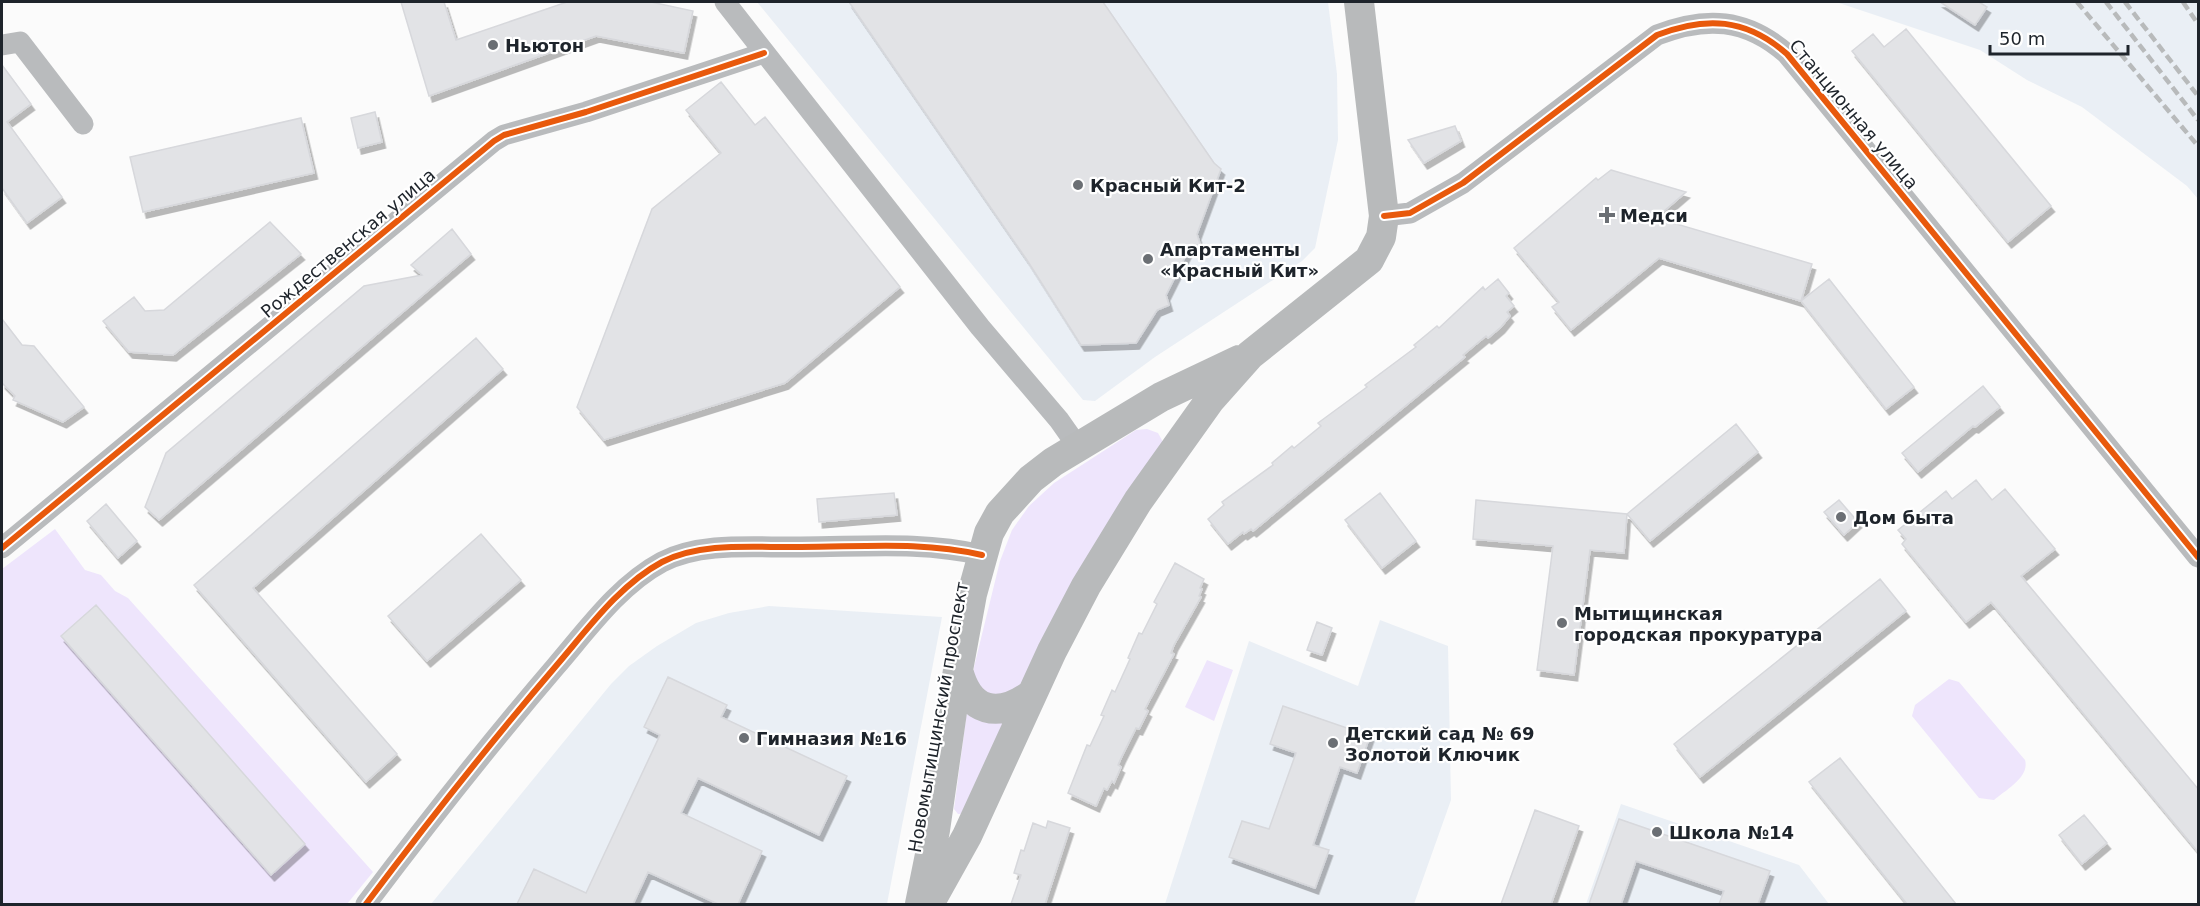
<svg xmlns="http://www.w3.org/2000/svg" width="2200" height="906" viewBox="0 0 2200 906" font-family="'DejaVu Sans',sans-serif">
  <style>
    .built { fill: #eaeff5 }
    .green { fill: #eee5fc }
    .building { fill: #e2e3e6; stroke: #d7d8dc; stroke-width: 1.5; filter: url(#shadow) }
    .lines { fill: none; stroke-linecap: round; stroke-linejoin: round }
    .minor { stroke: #b9bbbd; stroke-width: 21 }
    .secondary { stroke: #b8babb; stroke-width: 30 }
    .rail { stroke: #b8babb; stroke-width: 4.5; stroke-dasharray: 9 4.5; stroke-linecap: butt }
    .cycleway-casing { stroke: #fff; stroke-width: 10 }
    .cycleway { stroke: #e8590c; stroke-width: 6 }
    .poi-dot { fill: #6b6f74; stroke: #fff; stroke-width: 2 }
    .labels { text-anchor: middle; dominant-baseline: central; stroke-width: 4.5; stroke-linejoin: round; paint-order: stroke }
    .poi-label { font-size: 18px; font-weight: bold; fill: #1e242b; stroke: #fff; text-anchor: start }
    .street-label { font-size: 18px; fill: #1e242b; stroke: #fff }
  </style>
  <defs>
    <filter id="shadow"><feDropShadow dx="3.5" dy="6" stdDeviation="0" flood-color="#0004"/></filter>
  </defs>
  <rect width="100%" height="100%" fill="#fbfbfb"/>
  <path class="built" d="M757,2H1328L1337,74L1338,140L1315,248L1302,261L1155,357L1095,401L1083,400Z
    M1836,2H2198V199L2187,186L2082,107L2027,80L1980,50Z
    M769,606L942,617L887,904H431L611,684L629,666L657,646L696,623L729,613Z
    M1380,620L1448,646L1451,800L1414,904H1165L1249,641L1358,686Z
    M1621,804L1799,865L1829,904H1586Z"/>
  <path class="green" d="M1147,429L1158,433L1163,442L1020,693L985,696L973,676L974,667L1000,561L1012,530L1029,506L1054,483L1136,430Z
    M55,529L85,570L101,575L115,591L128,598L373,872L347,904H2V569Z
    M1207,660L1233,670L1214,721L1185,707Z
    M1949,679L1959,682L2025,760C2030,777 2006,790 1994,800L1979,798L1912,716L1915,705Z
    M967,711L1004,722L961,814H958L954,809Z"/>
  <path class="building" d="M401,2H444L456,40L567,2H651L693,11L684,53L596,36L429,96Z
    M849,2H1103L1214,163L1221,169L1197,234L1200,244L1189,249L1166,295L1169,305L1157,310L1136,343L1081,345L1027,260Z
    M1940,2H1979L1987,7L1975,25Z
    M1906,29L2051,206L2008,242L1852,51L1873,34L1884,47Z
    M2,65L31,104L7,122L62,197L27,223L2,188Z
    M721,82L755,125L765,117L900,287L785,383L604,440L577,407L652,209L721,153L686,110Z
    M375,112L382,142L358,148L351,118Z
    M301,118L314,173L143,212L130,157Z
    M1455,126L1461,141L1424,163L1408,140Z
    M1611,170L1686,192L1656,218L1812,264L1801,301L1659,258L1571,330L1552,307L1559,302L1514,248L1596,178L1598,180Z
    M270,222L301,254L173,355L129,352L103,321L134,297L145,311L164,310Z
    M452,229L471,254L159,520L145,507L166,453L364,286L422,275L411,265Z
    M1498,279L1509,293L1506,296L1514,306L1507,312L1510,316L1501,327L1488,338L1486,336L1463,355L1465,357L1253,531L1251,529L1244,534L1243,532L1228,544L1208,519L1224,505L1222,502L1273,465L1272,463L1292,446L1294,448L1321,426L1318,423L1367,387L1365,385L1416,347L1414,345L1437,326L1439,328L1483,287L1485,290Z
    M1829,279L1914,387L1886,409L1801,301Z
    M2,319L22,345L34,346L84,407L63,422L13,400L15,396L2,383Z
    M476,338L503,369L253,588L397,754L366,782L194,585Z
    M1983,386L2000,407L1975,427L1973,426L1918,472L1902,453Z
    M1736,424L1758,452L1650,541L1627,514Z
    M1976,480L1992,500L2005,489L2055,549L2021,576L2199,790V853L1991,602L1966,622L1902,544L1906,539L1898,530L1946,491L1952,499Z
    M894,493L897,515L819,522L817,499Z
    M1380,493L1416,541L1382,568L1345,520Z
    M1476,500L1627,514L1624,553L1590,550L1574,675L1537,670L1553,546L1473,539Z
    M1839,500L1858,522L1844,535L1824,512Z
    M106,504L137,541L118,558L87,521Z
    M481,534L521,580L427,661L388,616Z
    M1175,563L1204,579L1200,588L1202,589L1199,596L1201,597L1174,645L1171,653L1174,654L1145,709L1148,711L1139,729L1136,728L1122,756L1118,765L1121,767L1114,783L1112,781L1107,790L1104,788L1096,806L1068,793L1087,745L1090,746L1104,716L1101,715L1112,690L1115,692L1130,659L1128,658L1139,633L1142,634L1157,604L1154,602Z
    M1880,579L1906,611L1700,777L1674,744Z
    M96,605L305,844L271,875L61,636Z
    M1317,622L1332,628L1322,655L1307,650Z
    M668,677L727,705L721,717L847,776L819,835L698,778L681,813L762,851L738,904H718L648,872L633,904H517L534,869L586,893L660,735L644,727Z
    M1283,706L1370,736L1357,773L1340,767L1313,845L1329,850L1315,888L1229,857L1242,821L1269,829L1296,753L1270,744Z
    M1840,758L1956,904H1907L1809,782Z
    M1535,810L1579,826L1551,904H1501Z
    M2084,815L2107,843L2082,864L2059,835Z
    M1619,819L1770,871L1758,904H1719L1724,891L1636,861L1621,904H1589Z
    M1048,821L1070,828L1045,904H1011L1021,875L1014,873L1021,850L1024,851L1033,823L1046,828Z"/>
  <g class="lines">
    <path class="minor" d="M725,2L980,327L1059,420L1078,447
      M2,45L20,42L83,124
      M1384,216L1410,213L1463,183L1657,35C1706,16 1746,18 1787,54L2198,557
      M2,548L494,141L504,135L586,112L764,53
      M366,904C427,823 490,743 556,666C587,630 619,585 662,562C703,541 758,548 801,547C862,547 922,541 982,555"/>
    <path class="secondary" d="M958,670C969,713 998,719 1032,694
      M920,904L935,830L958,670L972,594L989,533L1000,513L1031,479L1053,462L1161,397L1239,360
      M929,904L967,836L1052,651L1086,586L1138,501L1210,400L1250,355L1369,260L1381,237L1384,216L1359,2"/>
    <path class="rail" d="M2077,2L2198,146
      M2106,2L2198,120
      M2125,2L2198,96
      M2183,2L2198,24"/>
    <defs>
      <path id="cycleway" d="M1384,216L1410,213L1463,183L1657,35C1706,16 1746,18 1787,54L2198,557
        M2,548L494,141L504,135L586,112L764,53
        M366,904C427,823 490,743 556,666C587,630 619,585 662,562C703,541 758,548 801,547C862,547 922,541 982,555"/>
    </defs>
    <use href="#cycleway" class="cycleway-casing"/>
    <use href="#cycleway" class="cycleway"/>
  </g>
  <g class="poi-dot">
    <circle cx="493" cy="45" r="6"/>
    <circle cx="1078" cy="185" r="6"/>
    <path d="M1604 206h6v6h6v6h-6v6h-6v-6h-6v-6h6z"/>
    <circle cx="1148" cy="259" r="6"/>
    <circle cx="1841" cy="517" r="6"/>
    <circle cx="1562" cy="623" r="6"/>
    <circle cx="744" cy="738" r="6"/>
    <circle cx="1333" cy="743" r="6"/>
    <circle cx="1657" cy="832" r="6"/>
  </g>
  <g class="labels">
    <g class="poi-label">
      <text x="505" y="45">Ньютон</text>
      <text x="1090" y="185">Красный Кит-2</text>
      <text x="1620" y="215">Медси</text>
      <text x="1160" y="249">Апартаменты<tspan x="1160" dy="21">«Красный Кит»</tspan></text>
      <text x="1853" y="517">Дом быта</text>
      <text x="1574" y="613">Мытищинская<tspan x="1574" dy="21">городская прокуратура</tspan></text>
      <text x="1345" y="733">Детский сад № 69<tspan x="1345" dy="21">Золотой Ключик</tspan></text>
      <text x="756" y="738">Гимназия №16</text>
      <text x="1669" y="832">Школа №14</text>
    </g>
    <g class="street-label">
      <text transform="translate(1854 114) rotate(50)">Станционная улица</text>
      <text transform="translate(348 243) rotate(-40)">Рождественская улица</text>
      <text transform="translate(938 717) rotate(-80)">Новомытищинский проспект</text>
    </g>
  </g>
  <rect width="2200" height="906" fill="none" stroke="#1e242b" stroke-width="6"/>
  <path d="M1990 45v9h138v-9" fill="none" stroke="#1e242b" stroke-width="3"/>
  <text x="1999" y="45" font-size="18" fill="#1e242b" stroke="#ffffff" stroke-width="4.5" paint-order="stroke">50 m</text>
</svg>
